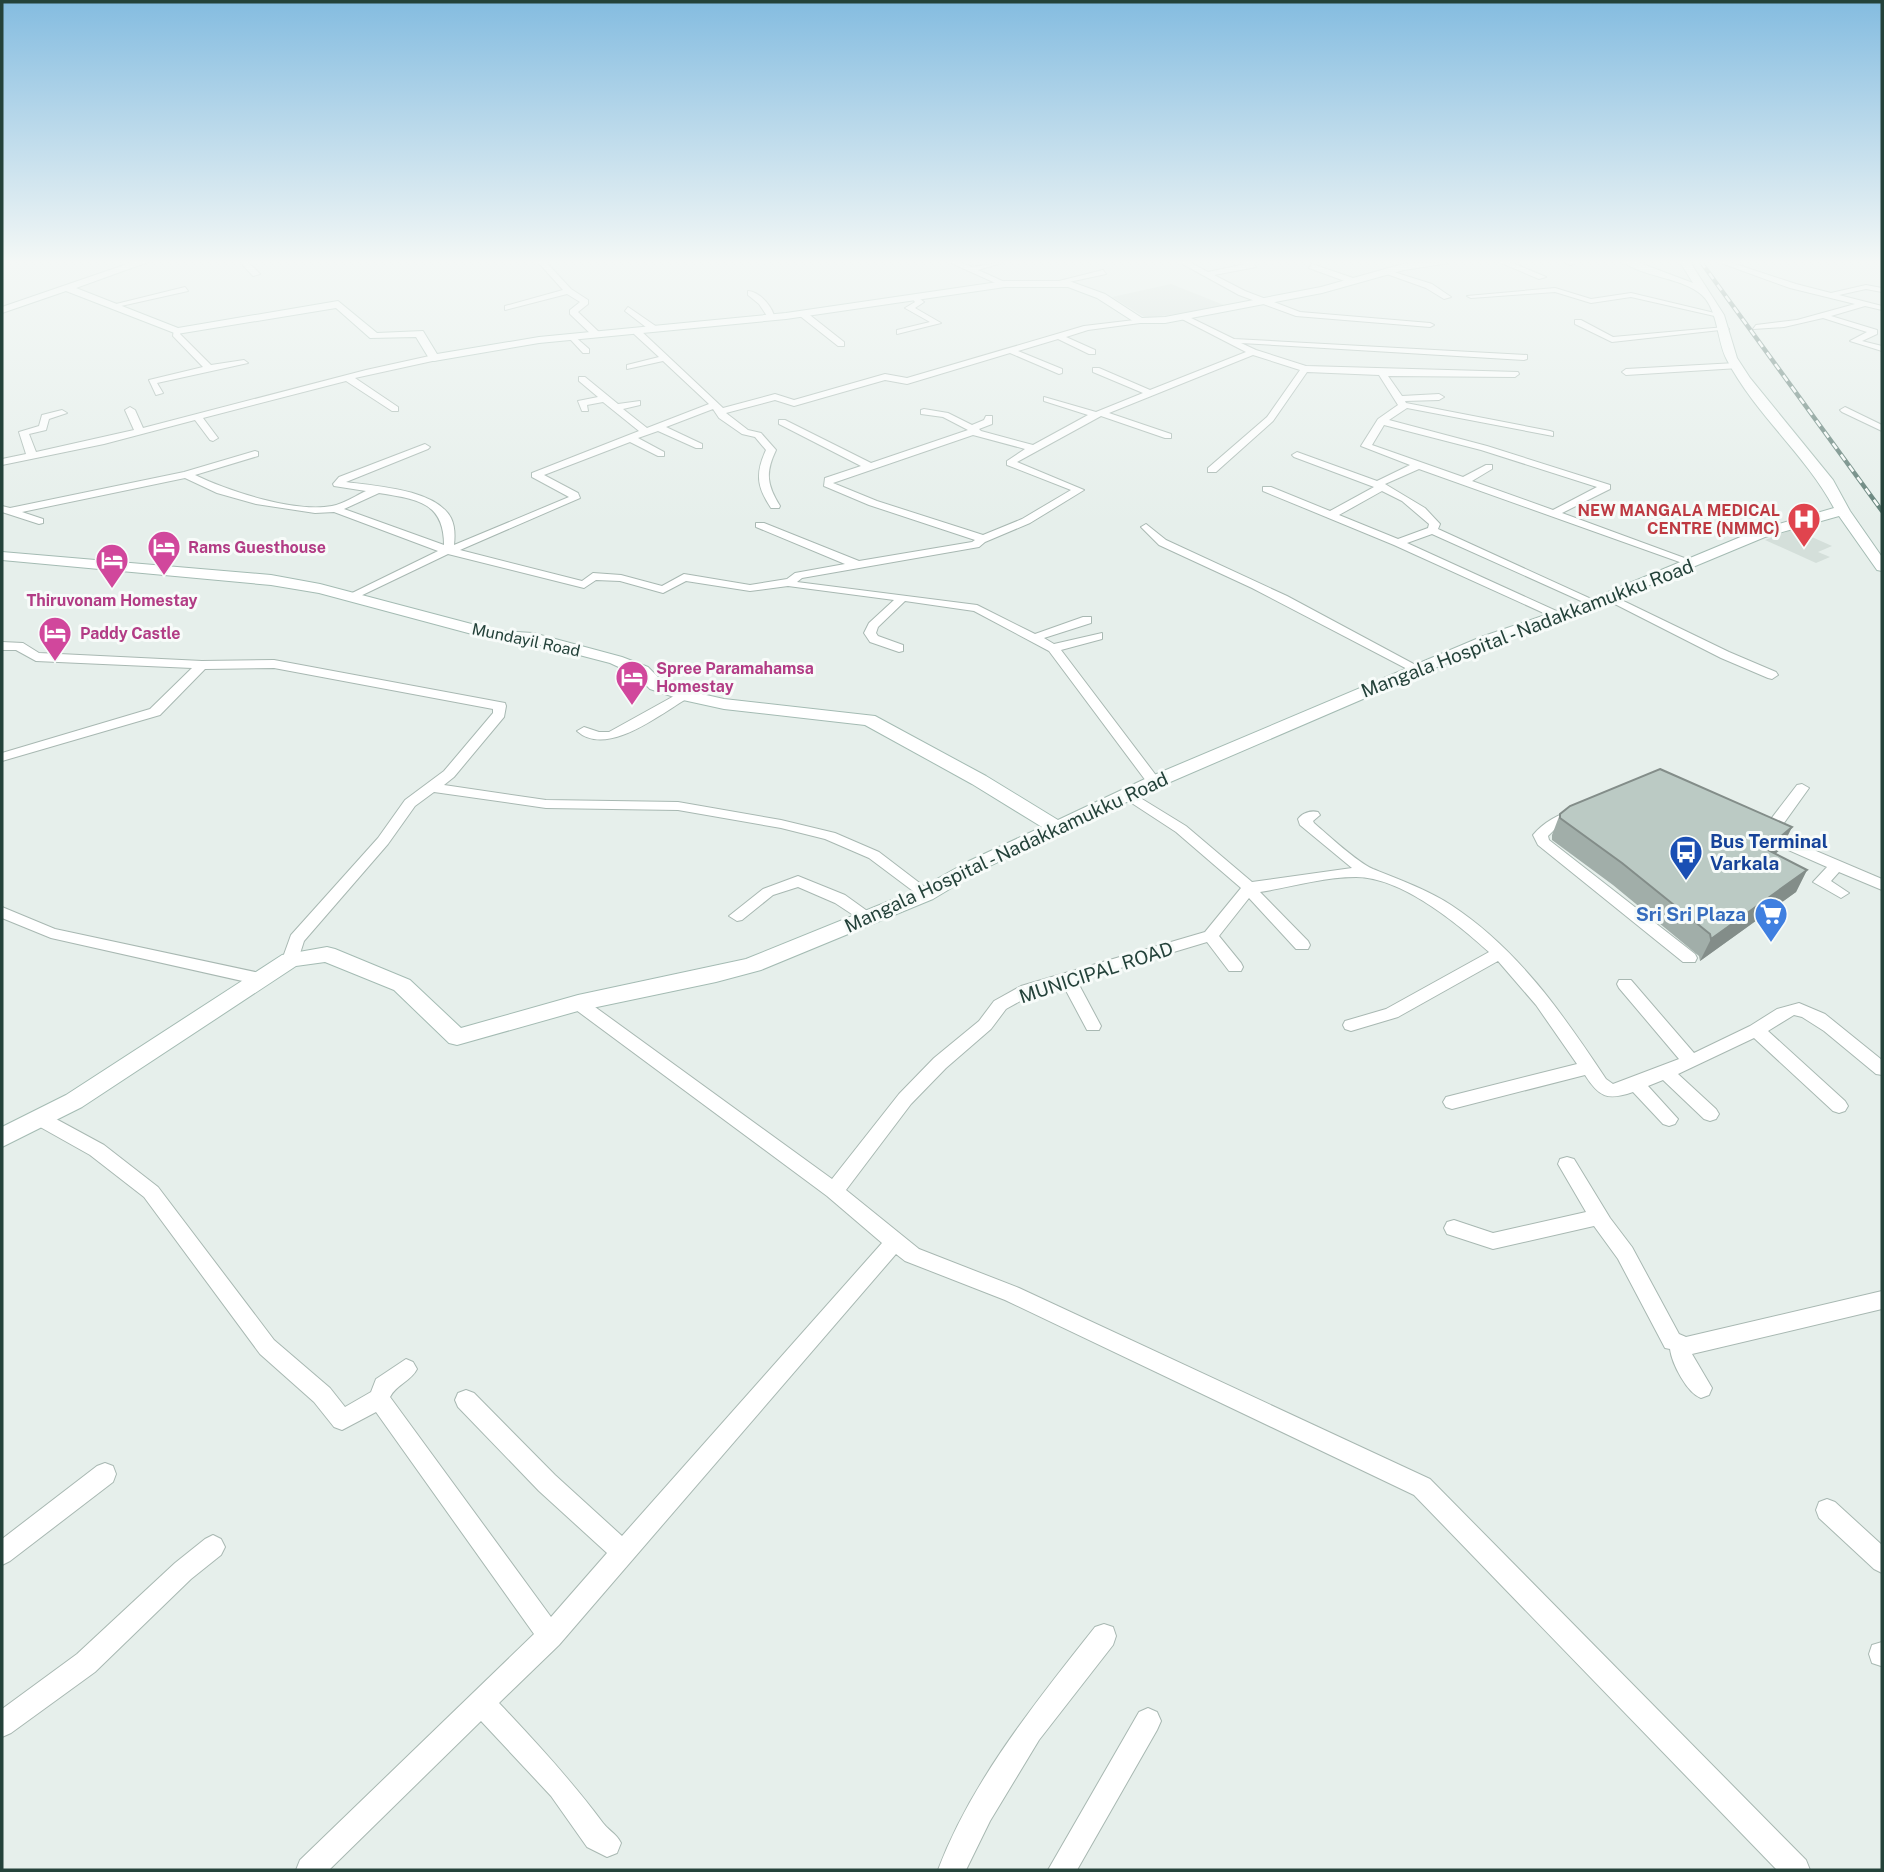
<svg xmlns="http://www.w3.org/2000/svg" width="1884" height="1872" viewBox="0 0 1884 1872" font-family="'Public Sans',sans-serif">
  <style>
    .built { fill: #d4dfda }
    .lines { fill: none; stroke-linecap: round; stroke-linejoin: round }
    .street-casing { stroke: #a8b8b2; stroke-width: 2 }
    .secondary-casing { stroke: #a4bbb3; stroke-width: 2 }
    .street { fill: #fff; fill-rule: evenodd }
    .secondary { fill: #fff; fill-rule: evenodd }
    .rail-casing { stroke: #5f7d75; stroke-width: 4.5 }
    .rail { stroke: #f7fbf9; stroke-width: 2.5; stroke-dasharray: 7; stroke-linecap: butt }
    .wall { fill: #a1aea9 }
    .shaded-wall { fill: #838d89 }
    .building { fill: #bbcac4; stroke: #838d89; stroke-width: 2 }
    .labels { text-anchor: middle; dominant-baseline: central; stroke-width: 6; stroke-linejoin: round; paint-order: stroke }
    .far-health-label { font-size: 16px; font-weight: bold; fill: #be3a42; stroke: #f7fbf9; text-anchor: end }
    .far-hotel-label { font-size: 16px; font-weight: bold; fill: #b23c85; stroke: #f7fbf9; text-anchor: start }
    .far-street-label { font-size: 16px; fill: #24423a; stroke: #f7fbf9 }
    .street-label { font-size: 19px; fill: #24423a; stroke: #f7fbf9 }
    .transit-label { font-size: 19px; font-weight: bold; fill: #164399; stroke: #f7fbf9; text-anchor: start }
    .shop-label { font-size: 19px; font-weight: bold; fill: #366cbe; stroke: #f7fbf9; text-anchor: end }
  </style>
  <rect width="100%" height="100%" fill="#e6efeb"/>
  <path class="built" d="M1171,284L1229,307L1146,318L1112,297Z
    M1794,529L1832,546L1818,552L1830,557L1816,563L1765,540Z"/>
  <g class="lines">
    <defs>
      <path id="street" d="M240,262H248L260,274L253,276Z
        M538,262H546L571,289L588,300V304L578,312L600,333V337H594L570,314V310L580,302L567,294L505,310V306L563,290Z
        M949,262H959L972,267L1005,262L978,270L1009,284L1002,286Z
        M1179,262H1189L1208,272L1246,264L1243,262H1253L1256,267L1214,275L1245,291L1300,312L1430,323L1434,325L1430,327L1296,316L1239,295Z
        M1499,262H1510L1546,277L1539,279Z
        M1563,262H1574L1575,263L1571,265Z
        M1718,262H1729L1796,284L1831,293L1866,285L1882,288V292L1866,289L1839,295L1882,306V310L1865,306L1831,316L1877,330V334L1862,341L1882,346V351L1850,341L1867,332L1823,318L1784,327L1753,329L1756,325L1797,320L1855,304L1790,288Z
        M1312,264L1356,279L1357,281L1350,283L1309,268Z
        M1384,269L1432,284L1451,297L1444,299L1426,288L1384,273Z
        M1103,270L1106,274L1055,285L1051,283Z
        M185,287L188,291L112,308L108,306Z
        M1555,288L1591,299L1631,293L1723,315L1719,317L1631,297L1591,303L1555,292L1471,298L1467,296Z
        M748,291C761,292 773,308 775,319H769L759,304L748,295Z
        M915,295L924,302L915,308L941,323L897,334V330L930,322L905,308L915,302L911,297Z
        M628,307L657,327V331H651L625,311Z
        M800,312H806L844,342V346H838L800,316Z
        M1185,315L1234,339L1527,355V359L1524,360L1241,343L1256,350L1306,366L1518,372L1519,374L1515,377L1388,376L1402,396L1439,394L1444,397L1439,400L1405,401L1406,403L1550,431L1553,432V436L1407,408L1389,420L1487,446L1610,485V489L1562,513L1698,563L1688,565L1419,469L1385,484L1425,508L1440,524L1438,529L1600,603L1598,605H1590L1432,534L1407,543L1563,614V618L1559,620L1394,545L1263,491V487H1271L1330,511L1374,487L1294,457L1292,455L1297,452L1377,481L1410,465L1361,446L1378,419L1398,405L1379,375L1307,372L1273,421L1216,472H1208V468L1267,417L1300,370L1253,355L1109,413L1171,434V438H1165L1101,416L1017,462L1084,490L1030,523L985,542L979,547L802,578L797,582L977,605L1035,634L1083,617H1091V623L1044,638L1054,644L1102,633V639L1061,650L1161,782L1154,786L1149,785L1049,651L974,611L905,601L878,627L876,633L878,636L903,645V651L899,652L870,642L864,633L869,623L894,600L788,586L750,591L686,581L663,593L620,581L596,580L584,588L448,554L352,600L348,599V595L438,551L334,512L315,513L256,504L217,493L185,478L22,512L43,519V523L39,524L2,512V506L10,508L184,472L255,451L258,452V456L195,475C228,491 295,513 332,506C343,504 355,496 366,491L334,486L333,484L339,477L425,444L430,447L428,449L346,482C374,486 436,489 451,518C455,526 455,536 454,545L569,497L532,477V473L639,431L603,402L587,405L588,411H582L578,401L598,397L579,381V377H585L618,404L640,401V405L623,409L647,428L709,404L663,361L627,369V365L659,357L634,334V330H640L723,408L775,394L794,400L885,374L907,378L1084,326L1143,319L1140,323L1088,330L1066,337L1095,350V354H1089L1058,339L1018,351L1062,369V373L1059,374L1010,353L907,384L885,380L794,406L775,400L726,413L748,430L761,433L776,450C765,473 767,485 780,506L779,508H771C757,487 755,474 766,450L755,437L742,434L719,418L713,409L666,427L702,444V448H696L658,431L638,438L664,452V456H658L630,442L544,475L578,493L580,498L460,550L582,581L593,573L621,575L662,586L684,574L750,585L787,579L795,573L845,564L756,527V523H764L859,561L972,542L975,540L869,505L824,486L825,478L861,466L779,424V420H785L871,463L968,430L943,417L921,414V410L924,409L948,413L972,425L984,420L986,416H992V424L979,429L981,431L1033,445L1088,415L1044,401V397L1096,412L1143,393L1093,372V368H1099L1150,390L1246,352L1182,319ZM1384,425L1481,450L1597,487L1553,510L1472,481L1492,469V465H1486L1463,477L1372,445ZM973,435L1025,449L1007,461V465L1071,490L1022,519L983,535L877,501L833,483ZM1382,491L1402,501L1429,524L1428,528L1398,539L1339,515ZM379,493C415,499 444,501 444,545L344,509Z
        M1575,320H1581L1613,337L1725,327L1729,329L1612,342L1575,324Z
        M174,329H180V334L211,365L244,360L248,363L157,383L163,393L156,395L149,380L203,367L173,336Z
        M573,335L589,349V353H583L570,339V335Z
        M434,355L437,356V360L355,378L398,407V411H392L346,381L203,418L218,438L213,441L210,440L195,420L104,444L2,465V459L26,454L19,432L39,426L42,415L62,410L67,413L49,419L46,430L29,434L36,452L134,430L125,410L130,407L135,410L143,428L366,370Z
        M1736,363L1739,364V368L1626,375L1622,372L1626,369Z
        M1845,407L1882,425V431L1842,412L1840,410Z
        M1146,524L1166,540L1287,596L1423,669L1421,672H1413L1252,588L1159,545L1141,527Z
        M1609,594L1729,652L1776,672L1778,675L1772,679L1768,678L1721,658L1605,599V595Z
        M2,642L23,643L39,653L202,661L274,660L505,703L506,706L504,717L454,777L444,785L546,800L678,802L781,820L835,833L879,852L934,894L926,899L921,897L869,858L825,839L781,828L678,810L546,808L434,792L415,806L388,844L304,941L298,960L290,965L282,960L291,935L378,838L405,800L444,771L493,713V709L274,668L205,669L160,715L2,761V753L150,709L192,668L36,661L16,650H2Z
        M683,691L688,692V698C660,714 607,758 577,731L584,727L599,732H609Z
        M1802,784L1809,788L1776,834L1882,879V890L1839,872L1831,881L1849,893L1841,898L1813,882L1827,867L1761,838L1759,835L1761,832L1797,785Z
        M1129,791L1186,826L1252,882L1352,868L1300,825L1298,819C1302,813 1311,810 1318,812L1320,815L1313,821L1314,823C1328,835 1357,862 1373,869C1400,880 1426,889 1451,905C1518,949 1562,1013 1606,1079L1613,1084L1679,1059L1619,988L1617,984L1619,980H1631L1694,1053L1750,1026L1777,1009L1799,1003L1825,1014L1882,1060V1075L1876,1074L1824,1031L1802,1017L1794,1015L1768,1031L1845,1101L1848,1106L1845,1111L1839,1113L1833,1111L1754,1038L1678,1074L1716,1109L1719,1114L1716,1119L1710,1121L1704,1119L1663,1080L1648,1086L1678,1119L1675,1124L1669,1126L1663,1124L1633,1092C1607,1101 1599,1097 1585,1075L1452,1109L1446,1107L1443,1102L1446,1097L1577,1064L1536,1005L1498,961L1398,1017L1351,1031L1345,1029L1343,1025L1345,1021L1386,1009L1489,952C1457,923 1401,877 1356,877C1324,877 1292,887 1260,892L1308,941L1310,945L1308,949H1296L1249,898L1219,936L1241,963L1243,967L1241,971H1229L1207,942L1077,981L1101,1026L1099,1030H1087L1063,985L1033,994L1006,1009L991,1029L946,1068L911,1104L846,1190L919,1249L1019,1288L1430,1479L1806,1860L1810,1870H1777L1414,1495L1005,1300L905,1261L896,1254L559,1645L499,1703C536,1742 571,1780 603,1823C610,1832 616,1833 621,1843L617,1853L607,1857L587,1847L551,1796L481,1721L329,1870H296L300,1860L534,1634L376,1412L342,1430L334,1427L314,1402L260,1354L144,1197L90,1155L33,1123L30,1118L33,1113L39,1111L45,1113L104,1145L158,1187L274,1340L330,1388L345,1407L371,1392L376,1379L406,1359L413,1362L417,1369C411,1381 396,1385 390,1397L551,1617L607,1553L539,1491L458,1407L455,1400L458,1393L466,1390L474,1393L555,1475L622,1536L882,1243L827,1196L572,1007L570,1003L572,999H584L832,1179L899,1094L934,1058L979,1021L994,1001L1021,986L1205,932L1241,888L1176,832L1124,798L1122,795Z
        M1575,810L1582,814L1580,817L1557,827L1548,836L1549,840L1695,954L1697,958L1695,962H1683L1538,845L1533,835C1544,822 1558,814 1575,810Z
        M798,876L845,895L877,918L869,923L864,922L835,903L798,887L773,895L742,920L737,921L729,916L763,889Z
        M2,907L55,929L260,973L268,979L260,985L51,938L2,918Z
        M1567,1157L1574,1159L1610,1218L1632,1247L1679,1334L1686,1337L1882,1291V1309L1692,1354L1712,1388L1709,1395L1701,1398C1687,1393 1672,1364 1670,1349L1665,1348L1618,1259L1594,1226L1493,1249L1447,1234L1444,1228L1447,1222L1454,1220L1493,1233L1586,1212L1558,1164L1560,1159Z
        M105,1463L113,1466L116,1474L113,1482L10,1561L2,1565V1539L97,1466Z
        M1827,1499L1835,1502L1882,1545V1573L1874,1569L1819,1518L1816,1510L1819,1502Z
        M213,1535L221,1539L225,1547L221,1555L191,1579L95,1672L11,1733L2,1737V1709L77,1654L175,1563L205,1539Z
        M1104,1624L1113,1627L1116,1636L1113,1645L1039,1740L990,1821L966,1870H938C972,1780 1036,1702 1095,1627Z
        M1882,1642V1666H1881L1872,1663L1869,1654L1872,1645Z
        M1148,1708L1157,1712L1161,1721L1157,1730L1077,1870H1048L1139,1712Z"/>
      <path id="secondary" d="M133,262H148L76,288L178,328L338,301L377,333L423,331L437,354L539,337L786,313L1005,281H1069L1105,294L1142,318L1165,317L1321,287L1403,264L1455,262L1404,270L1322,293L1165,323H1136L1097,298L1068,287H1005L786,319L539,343L434,361L430,360L416,337L370,338L336,308L177,334L66,291L2,313V307Z
        M1623,262H1637L1693,283L1680,262H1690L1724,315L1737,358L1750,378L1833,480L1850,511L1882,557V571L1877,570L1839,516L1765,537L1599,606L1493,643L1161,786L983,869L933,899L761,970L716,982L578,1011L457,1045L449,1043L394,990L325,962L296,966L82,1107L2,1147V1127L66,1095L282,955L327,947L335,949L410,980L461,1028L578,995L746,959L919,889L969,861L1042,827L972,784L865,725L724,709L683,700L650,689L636,675L610,663L533,643L498,641L319,593L271,585L2,560V552L271,575L320,584L498,631L533,633L622,657L648,667L662,681L688,691L724,699L875,716L986,776L1058,820L1147,778L1481,637L1589,600L1755,531L1834,508C1805,454 1755,414 1727,360C1716,340 1719,306 1698,292C1677,277 1644,277 1623,262Z"/>
    </defs>
    <use href="#street" class="street-casing"/>
    <use href="#secondary" class="secondary-casing"/>
    <use href="#street" class="street"/>
    <use href="#secondary" class="secondary"/>
    <defs>
      <path id="rail" d="M1701,262L1882,511"/>
    </defs>
    <use href="#rail" class="rail-casing"/>
    <use href="#rail" class="rail"/>
  </g>
  <path class="wall" d="M1560,814L1792,827L1781,849L1775,854L1807,870L1796,892L1700,961L1699,956L1613,885L1552,840V835Z"/>
  <path class="shaded-wall" d="M1792,827L1781,849L1755,871L1766,849Z
    M1807,870L1796,892L1700,961L1711,939Z"/>
  <path class="building" d="M1660,769L1792,827L1766,849L1807,870L1711,939L1710,934L1622,863L1560,818V814L1570,806Z"/>
  <linearGradient id="sky" x2="0" y2="1"><stop stop-color="#84bce0"/><stop offset="0.5" stop-color="#f4f8f6"/><stop offset="1" stop-color="#f4f8f6" stop-opacity="0"/></linearGradient>
  <rect width="1884" height="524" fill="url(#sky)"/>
  <defs>
    <symbol id="hospital-pin" viewBox="-11 -11 22 30"><path d="M0 17L-7.5 6A9.5 9.5 0 1 1 7.5 6Z" fill="#e0444e" stroke="#f7fbf9"/><path d="M-5-5h3v3.5h4V-5h3V5h-3V1.5h-4V5h-3Z" fill="#fff"/></symbol>
    <symbol id="hotel-pin" viewBox="-11 -11 22 30"><path d="M0 17L-7.5 6A9.5 9.5 0 1 1 7.5 6Z" fill="#d1479c" stroke="#f7fbf9"/><path d="M-6-4.5h1.5V1H6V5H4.5V3h-9V5H-6ZM-4 0a1.8 1.8 0 1 1 3.6 0ZM.5 0V-2.5h3Q6-2.5 6 0Z" fill="#fff"/></symbol>
    <symbol id="bus-pin" viewBox="-11 -11 22 30"><path d="M0 17L-7.5 6A9.5 9.5 0 1 1 7.5 6Z" fill="#1a4fb4" stroke="#f7fbf9"/><path d="M-5-6H5V4H4V6H2V4H-2V6H-4V4H-5ZM-3.5-4V0h7V-4ZM-3.5 1.2v1.5H-2V1.2ZM2 1.2v1.5H3.5V1.2Z" fill="#fff"/></symbol>
    <symbol id="supermarket-pin" viewBox="-11 -11 22 30"><path d="M0 17L-7.5 6A9.5 9.5 0 1 1 7.5 6Z" fill="#3f7fe0" stroke="#f7fbf9"/><path d="M-6-5.5h2.5l.6 2H6L4.5 2H-2.5L-4.4-4H-6ZM-1.5 3.2a1.3 1.3 0 1 0 .1 0ZM3 3.2a1.3 1.3 0 1 0 .1 0Z" fill="#fff"/></symbol>
  </defs>
  <g fill-rule="evenodd">
    <use href="#hospital-pin" x="1785" y="500" width="38" height="52"/>
    <use href="#hotel-pin" x="145" y="528" width="38" height="52"/>
    <use href="#hotel-pin" x="93" y="541" width="38" height="52"/>
    <use href="#hotel-pin" x="36" y="614" width="38" height="52"/>
    <use href="#hotel-pin" x="613" y="658" width="38" height="52"/>
    <use href="#bus-pin" x="1667" y="833" width="38" height="52"/>
    <use href="#supermarket-pin" x="1752" y="895" width="38" height="52"/>
  </g>
  <g class="labels">
    <g class="far-health-label">
      <text x="1780" y="510">NEW MANGALA MEDICAL<tspan x="1780" dy="18">CENTRE (NMMC)</tspan></text>
    </g>
    <g class="far-hotel-label">
      <text x="188" y="547">Rams Guesthouse</text>
      <text x="112" y="600" text-anchor="middle">Thiruvonam Homestay</text>
      <text x="80" y="633">Paddy Castle</text>
      <text x="656" y="668">Spree Paramahamsa<tspan x="656" dy="18">Homestay</tspan></text>
    </g>
    <g class="far-street-label">
      <text transform="translate(526 640) rotate(12)">Mundayil Road</text>
    </g>
    <g class="street-label">
      <text transform="translate(1527 628) rotate(-21)">Mangala Hospital - Nadakkamukku Road</text>
      <text transform="translate(1006 852) rotate(-25)">Mangala Hospital - Nadakkamukku Road</text>
      <text transform="translate(1096 972) rotate(-18)">MUNICIPAL ROAD</text>
    </g>
    <g class="transit-label">
      <text x="1710" y="841">Bus Terminal<tspan x="1710" dy="22">Varkala</tspan></text>
    </g>
    <g class="shop-label">
      <text x="1746" y="914">Sri Sri Plaza</text>
    </g>
  </g>
  <rect width="1884" height="1872" fill="none" stroke="#24423a" stroke-width="7"/>
</svg>
